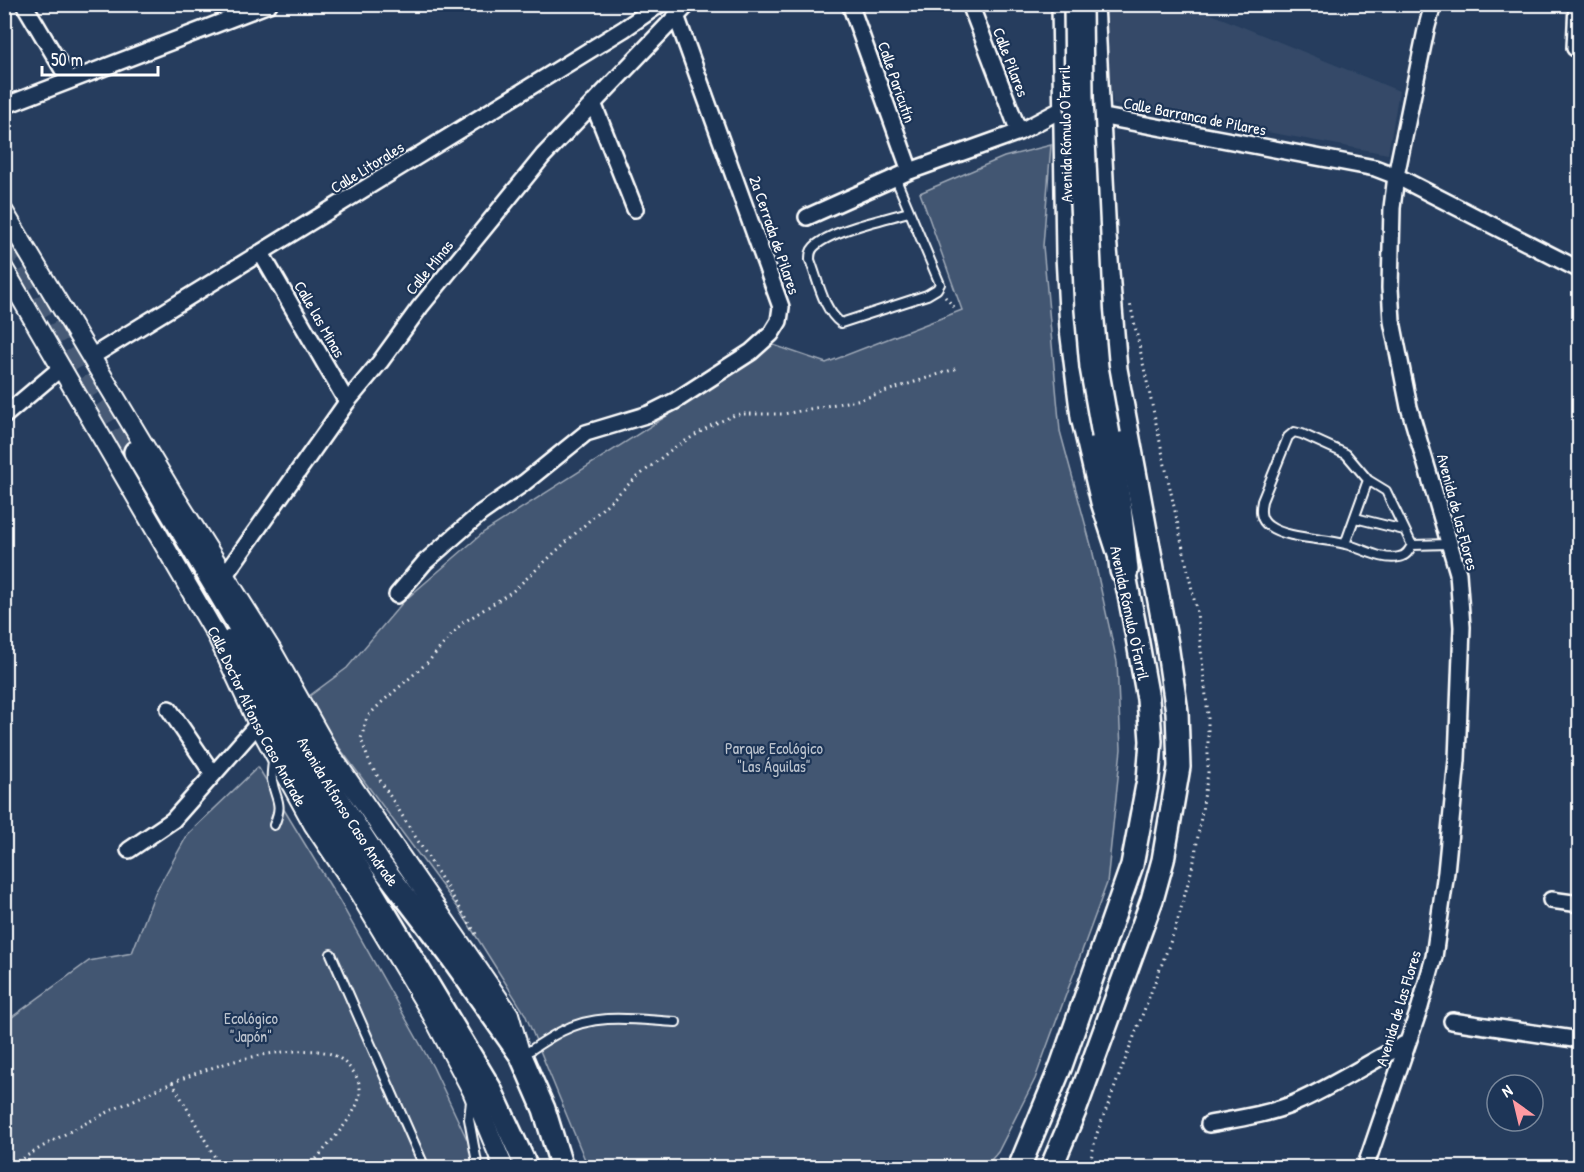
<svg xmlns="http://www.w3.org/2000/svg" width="1584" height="1172" viewBox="0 0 1584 1172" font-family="'Patrick Hand',sans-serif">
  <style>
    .built { fill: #344a68 }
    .green { fill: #425672; stroke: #a0aab8; stroke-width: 1.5 }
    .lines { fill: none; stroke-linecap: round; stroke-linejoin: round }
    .secondary-tunnel { stroke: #475a76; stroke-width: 21; stroke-dasharray: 21 10; stroke-linecap: butt }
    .service-casing { stroke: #fff; stroke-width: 12 }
    .minor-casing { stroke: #fff; stroke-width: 20 }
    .tertiary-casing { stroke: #fff; stroke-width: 22 }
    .secondary-casing { stroke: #fff; stroke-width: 26 }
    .motorway-casing { stroke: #fff; stroke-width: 32 }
    .path { stroke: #fff; stroke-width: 3; stroke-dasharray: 1.5 4.5; stroke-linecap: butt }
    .service { stroke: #1d3557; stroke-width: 8 }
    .minor { stroke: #1d3557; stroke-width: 15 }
    .tertiary { stroke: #1d3557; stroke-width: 18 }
    .secondary { stroke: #1d3557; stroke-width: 21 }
    .motorway { stroke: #1d3557; stroke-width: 27 }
    .motorway-bridge-casing { stroke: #fff; stroke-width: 32; stroke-linecap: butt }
    .motorway-bridge { stroke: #1d3557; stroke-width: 27 }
    .labels { text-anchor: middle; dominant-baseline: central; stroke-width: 4.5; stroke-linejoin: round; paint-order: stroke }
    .street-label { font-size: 16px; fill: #fff; stroke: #1d3557 }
    .park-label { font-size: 16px; fill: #bdc4ce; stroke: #1d3557 }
  </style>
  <rect width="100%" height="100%" fill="#263d5e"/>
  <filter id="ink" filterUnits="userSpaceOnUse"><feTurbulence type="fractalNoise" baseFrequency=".0167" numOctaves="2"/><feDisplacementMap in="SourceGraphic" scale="12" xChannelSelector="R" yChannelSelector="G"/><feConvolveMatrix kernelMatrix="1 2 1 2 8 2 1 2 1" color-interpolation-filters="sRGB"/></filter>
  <g filter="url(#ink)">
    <path class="built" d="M1101,5H1189L1399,91L1388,154L1113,104Z"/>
    <path class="green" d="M1051,145L1043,246L1060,431L1092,549L1117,662L1121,749L1107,883L1035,1079L998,1152L985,1167H588L525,1014L459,909L304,700L347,668L404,601L484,532L747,365L768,343L826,363L962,310L920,193L1004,157Z
      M258,767L339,900L433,1067L480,1167H5L4,1023L89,961L132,953L155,893L188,834Z"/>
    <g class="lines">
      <path class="secondary-tunnel" d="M11,240L135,452"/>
      <defs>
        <path id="service" d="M895,177L940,284L937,289L927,295L841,323C823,310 818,280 810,260C810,255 810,251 814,247C831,230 885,219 909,212
          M1294,432L1302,434L1346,454L1368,480L1386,491L1412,545C1409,551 1406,556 1399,557C1382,561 1362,548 1345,544C1323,538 1287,539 1269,526C1260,520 1260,511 1262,501L1288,437Z
          M1355,518L1404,530
          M1345,544L1368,480
          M1412,545L1449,544
          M273,759C273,766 271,773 272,780C275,800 284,802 274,825
          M331,954L425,1168
          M522,1056C535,1047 548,1038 562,1031C598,1012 637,1020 676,1022
          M471,1101L469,1119L478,1168"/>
        <path id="minor" d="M24,4L69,80
          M850,4L910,171
          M970,4L1019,132
          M1575,48L1577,4
          M593,103L635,209
          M4,106L269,4
          M1093,110L1099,116L1375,168L1396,176L1580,270
          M807,217L910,171L1019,132L1072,104
          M261,253L347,402
          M91,357L624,29L660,4
          M4,416L62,367
          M225,575L347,402L380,362L420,307L543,156L688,4
          M397,595L425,562L481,513L524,483L586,433L649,414L675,401L751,352L771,334L779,321L781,307L677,18
          M169,709L213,774
          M129,850L173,820L258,724
          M1551,900L1580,904
          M1452,1021L1580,1040
          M1209,1124C1236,1119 1270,1114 1295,1103C1334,1086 1369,1062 1407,1043
          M1365,1168L1420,1007L1434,957L1446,872L1457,760L1462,627L1458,573L1409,407L1392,321L1390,288L1392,208L1396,176L1426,30L1433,4"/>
        <g id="tertiary">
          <path d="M4,212L172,492L271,649L329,752L509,1014L519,1049"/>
          <path id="s1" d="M4,269L218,638L258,724L313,824L356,888L431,1013L472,1091L504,1168"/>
        </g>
        <g id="secondary">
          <path id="s2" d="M135,452L240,628L308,749L343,807L381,865L449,954L521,1056L544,1109L562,1168"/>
          <path d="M232,640L291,756L490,1088L527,1168"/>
          <path d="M1019,1168L1061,1066L1132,865L1148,780L1151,741L1148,699L1134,621L1124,570L1102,502L1082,417L1071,329L1067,255L1063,4"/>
          <path d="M1051,1168L1075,1111L1152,900L1163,860L1179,767L1177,712L1167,644L1116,369L1105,236L1093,4"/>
        </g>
        <path id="motorway" d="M1106,435L1117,506L1124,570"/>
      </defs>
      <use href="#service" class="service-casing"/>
      <use href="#minor" class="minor-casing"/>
      <use href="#tertiary" class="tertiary-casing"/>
      <use href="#secondary" class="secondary-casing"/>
      <use href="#motorway" class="motorway-casing"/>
      <path class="path" d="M945,297L955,308
        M476,934L370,764L361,739L367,717L381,703L428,662L461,624L513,591L629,484L672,449L712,425L737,414H784L862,399L958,368
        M172,1082L221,1168
        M7,1168C50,1141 90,1120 136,1099C187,1075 239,1054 297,1051C313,1050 332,1050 344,1062C353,1070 361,1080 360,1093C358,1116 323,1149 309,1168
        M1089,1168L1096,1136L1176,927L1194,861L1208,773V715L1197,613L1130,303"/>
      <use href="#service" class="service"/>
      <use href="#minor" class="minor"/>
      <use href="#tertiary" class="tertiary"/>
      <use href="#secondary" class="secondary"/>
      <use href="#motorway" class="motorway"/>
      <defs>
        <path id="motorway-bridge" d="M1078,4L1079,97L1089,310L1094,367L1106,435"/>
      </defs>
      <use href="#motorway-bridge" class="motorway-bridge-casing"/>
      <use href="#motorway-bridge" class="motorway-bridge"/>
    </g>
  </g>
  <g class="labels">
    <g class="street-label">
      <text transform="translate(1011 62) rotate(69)">Calle Pilares</text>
      <text transform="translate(897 82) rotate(71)">Calle Paricutín</text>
      <text transform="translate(1195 116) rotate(11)">Calle Barranca de Pilares</text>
      <text transform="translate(1065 134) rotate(-91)">Avenida Rómulo O'Farril</text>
      <text transform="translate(367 167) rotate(-32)">Calle Litorales</text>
      <text transform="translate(775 235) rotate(71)">2a Cerrada de Pilares</text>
      <text transform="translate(429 267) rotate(-51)">Calle Minas</text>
      <text transform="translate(320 319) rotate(60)">Calle las Minas</text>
      <text transform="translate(1458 512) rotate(75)">Avenida de las Flores</text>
      <text transform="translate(1130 613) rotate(78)">Avenida Rómulo O'Farril</text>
      <text stroke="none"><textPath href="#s1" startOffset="514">Calle Doctor Alfonso Caso Andrade</textPath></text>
      <text stroke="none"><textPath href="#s2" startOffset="418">Avenida Alfonso Caso Andrade</textPath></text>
      <text transform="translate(1398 1008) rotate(-73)">Avenida de las Flores</text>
    </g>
    <g class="park-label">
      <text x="774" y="748">Parque Ecológico<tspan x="774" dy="18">"Las Águilas"</tspan></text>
      <text x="251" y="1018">Ecológico<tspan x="251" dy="18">"Japón"</tspan></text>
    </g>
  </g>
  <rect width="1584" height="1172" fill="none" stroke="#1d3557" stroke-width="24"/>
  <rect x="12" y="12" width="1560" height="1148" fill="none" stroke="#fff" stroke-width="2" filter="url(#ink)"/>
  <g transform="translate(1515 1103) rotate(326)"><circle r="28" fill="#1d3557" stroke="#77869a" stroke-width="1.5"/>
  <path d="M0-4.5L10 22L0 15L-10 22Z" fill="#ff9aa2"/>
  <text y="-9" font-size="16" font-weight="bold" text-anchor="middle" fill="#ffffff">N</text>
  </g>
  <path d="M42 66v9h116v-9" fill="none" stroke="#ffffff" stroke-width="3"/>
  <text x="51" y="66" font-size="18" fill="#ffffff" stroke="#1d3557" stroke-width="4.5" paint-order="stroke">50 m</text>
</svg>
